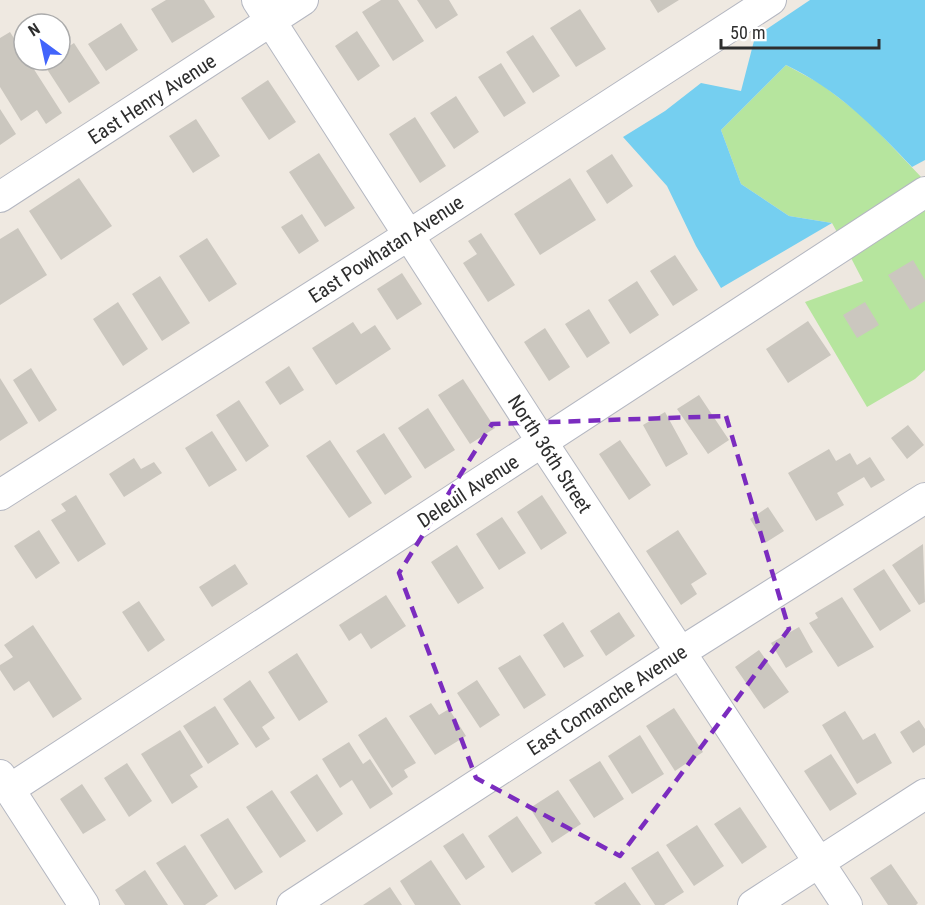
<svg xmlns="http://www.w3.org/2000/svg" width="925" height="905" viewBox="0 0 925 905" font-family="'Roboto Condensed',sans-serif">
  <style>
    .green { fill: #b6e59e }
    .water { fill: #75cff0 }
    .building { fill: #cbc7bf }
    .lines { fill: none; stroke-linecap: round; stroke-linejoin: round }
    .minor-casing { stroke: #b4b7c1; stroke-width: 32 }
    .minor { stroke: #fff; stroke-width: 30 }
    .marked { fill: none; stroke: #7b2cbf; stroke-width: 4.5; stroke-dasharray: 12 8; stroke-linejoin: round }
    .labels { text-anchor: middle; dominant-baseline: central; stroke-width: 6; stroke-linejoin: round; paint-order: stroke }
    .street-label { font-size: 20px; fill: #2e2e2e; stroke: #fff }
  </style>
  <rect width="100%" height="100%" fill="#efe9e1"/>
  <path class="green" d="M786,65L821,84L865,118L923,179L838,234L832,223L789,216L741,184L721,130Z
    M925,207V370L915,379L867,407L805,302L863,281L850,256Z"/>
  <path class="water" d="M810,0H925V160L912,167C874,127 837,89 786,65L721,130L741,184L789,216L832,223L721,288L696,246L667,186L623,137L665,111L701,83L741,91L755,37Z"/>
  <path class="building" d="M166,0H204L215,17L172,43L151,9Z
    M381,0H398L424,41L393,61L362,12Z
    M417,0H449L458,15L436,29Z
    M650,0H679L658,13Z
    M580,9L606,49L576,67L550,28Z
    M121,23L138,50L106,71L88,44Z
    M357,31L380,66L358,81L335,46Z
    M10,32L24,54V60H28L62,113L46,124L37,110L21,121L0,87V38Z
    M533,35L560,76L533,93L506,52Z
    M74,43L100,83L69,103L43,63L48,60H60V52Z
    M501,63L526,103L504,117L478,77Z
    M268,80L296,122L269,140L241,98Z
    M456,96L479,132L454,149L430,113Z
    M0,109L16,134L0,145Z
    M415,117L446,166L420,183L389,134Z
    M196,119L220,156L193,173L169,136Z
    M319,153L355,208L325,227L289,172Z
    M612,154L633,186L607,204L586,171Z
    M79,178L112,226L61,260L29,211Z
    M570,178L596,220L540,255L514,214Z
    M302,214L319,241L299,254L281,227Z
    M18,228L47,275L0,305V239Z
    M481,233L515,285L488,302L463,263L477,254L468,241Z
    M207,238L237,284L209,302L179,256Z
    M675,255L698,290L673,306L650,271Z
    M913,260L925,280V301L910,310L888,275Z
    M402,273L422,304L397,320L377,289Z
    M160,276L190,323L162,341L132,294Z
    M637,281L659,315L630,334L608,300Z
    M118,302L148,349L123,366L93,319Z
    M865,302L879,325L857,338L843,315Z
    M589,309L610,343L587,358L565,324Z
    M808,321L831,355L788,383L766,349Z
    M353,322L361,334L375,325L391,349L336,385L312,348Z
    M545,328L570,367L549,381L524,342Z
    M289,366L304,390L280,405L265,382Z
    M31,368L57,410L39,422L13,380Z
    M0,378L28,423L0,441Z
    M463,379L495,428L470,444L438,395Z
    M699,395L729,440L708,454L677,409Z
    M239,400L269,446L246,462L216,415Z
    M428,408L455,450L425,469L398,428Z
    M665,412L688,454L666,467L643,425Z
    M908,425L924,445L907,459L891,438Z
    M212,431L237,470L209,487L185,448Z
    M384,433L412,477L385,495L356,451Z
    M330,440L372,503L349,518L306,456Z
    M620,440L651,485L629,500L599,454Z
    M829,449L836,461L850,453L857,465L870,457L885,480L871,488L864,477L837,493L844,505L816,521L788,473Z
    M134,458L141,469L154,462L162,473L124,497L109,474Z
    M76,495L106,544L78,562L51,520L66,511L61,504Z
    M542,495L567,533L541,550L517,512Z
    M768,507L784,531L765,543L750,519Z
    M502,517L526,553L499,570L476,534Z
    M39,530L60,563L36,579L14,546Z
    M678,530L707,574L691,584L697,594L681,605L646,551Z
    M923,544L925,602L919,605L892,565Z
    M457,545L484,588L458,604L431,562Z
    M235,564L248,584L212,607L199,587Z
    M884,569L911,611L880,631L853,589Z
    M386,595L406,626L371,649L361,633L349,641L339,625Z
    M842,597L874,647L838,667L809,623L818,618L815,613Z
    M139,601L165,640L148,652L122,612Z
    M619,612L635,636L606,656L590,631Z
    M563,622L584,656L564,668L543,635Z
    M33,625L82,699L53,718L29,681L14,691L0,670V665L13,657L4,645Z
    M799,627L813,652L786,668L771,643Z
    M759,650L789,692L764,709L735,667Z
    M297,653L328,702L299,721L268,672Z
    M520,655L546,695L524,709L498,668Z
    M250,680L275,718L262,727L270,739L256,748L223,699Z
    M477,680L500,715L480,728L457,693Z
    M431,703L439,715L449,709L466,736L435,755L409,716Z
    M215,706L239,744L208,764L183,726Z
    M674,708L703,752L675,771L646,726Z
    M845,711L863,740L875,733L892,763L857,784L822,725Z
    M386,717L416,763L404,770L408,777L392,788L358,735Z
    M919,720L925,729V745L913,753L900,732Z
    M180,730L203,767L190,775L198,787L172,804L141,754Z
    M640,735L664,774L632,794L608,756Z
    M349,742L363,764L370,759L393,794L370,809L352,780L340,788L322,759Z
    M831,754L857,794L830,811L804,771Z
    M600,761L624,799L594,818L569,780Z
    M127,763L152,801L129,817L104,778Z
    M317,774L343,814L317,832L290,792Z
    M82,784L106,820L83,834L60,799Z
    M272,790L306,841L280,858L246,807Z
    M558,790L581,824L552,843L530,808Z
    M740,807L767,847L742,864L714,824Z
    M517,816L542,853L512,873L488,836Z
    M228,818L263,872L235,890L200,835Z
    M697,825L724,866L694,886L666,845Z
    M463,833L485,867L466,880L443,846Z
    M185,845L218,896L205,905H184L156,863Z
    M658,851L684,892L664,905H655L631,868Z
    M431,860L461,905H415L400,881Z
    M891,864L918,903L916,905H888L870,878Z
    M145,870L168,905H125L115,890Z
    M625,882L641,905H596L594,903Z
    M390,887L402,905H363Z"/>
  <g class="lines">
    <defs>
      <path id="minor" d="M257,0L542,442L847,905
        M0,197L303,0
        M0,495L409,235L771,0
        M0,775L84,905
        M10,789L925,192
        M292,905L681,652L925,498
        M753,905L925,794"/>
    </defs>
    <use href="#minor" class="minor-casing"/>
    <use href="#minor" class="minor"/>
  </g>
  <path class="marked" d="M726,416L789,629L620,856L476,778L399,573L492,424Z"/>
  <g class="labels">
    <g class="street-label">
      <text transform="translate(152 99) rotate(-33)">East Henry Avenue</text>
      <text transform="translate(386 249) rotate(-33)">East Powhatan Avenue</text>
      <text transform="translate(550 454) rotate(57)">North 36th Street</text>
      <text transform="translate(468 491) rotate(-33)">Deleuil Avenue</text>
      <text transform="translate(607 700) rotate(-33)">East Comanche Avenue</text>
    </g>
  </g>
  <g transform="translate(42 42) rotate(327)"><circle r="28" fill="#ffffff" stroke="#ababab" stroke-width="1.5"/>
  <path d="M0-4.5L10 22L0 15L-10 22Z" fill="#4264fb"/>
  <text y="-9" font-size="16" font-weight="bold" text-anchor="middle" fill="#2e2e2e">N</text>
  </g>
  <path d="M721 39v9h158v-9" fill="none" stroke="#2e2e2e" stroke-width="3"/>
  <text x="730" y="39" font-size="18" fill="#2e2e2e" stroke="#ffffff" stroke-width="4.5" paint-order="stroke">50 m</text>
</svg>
